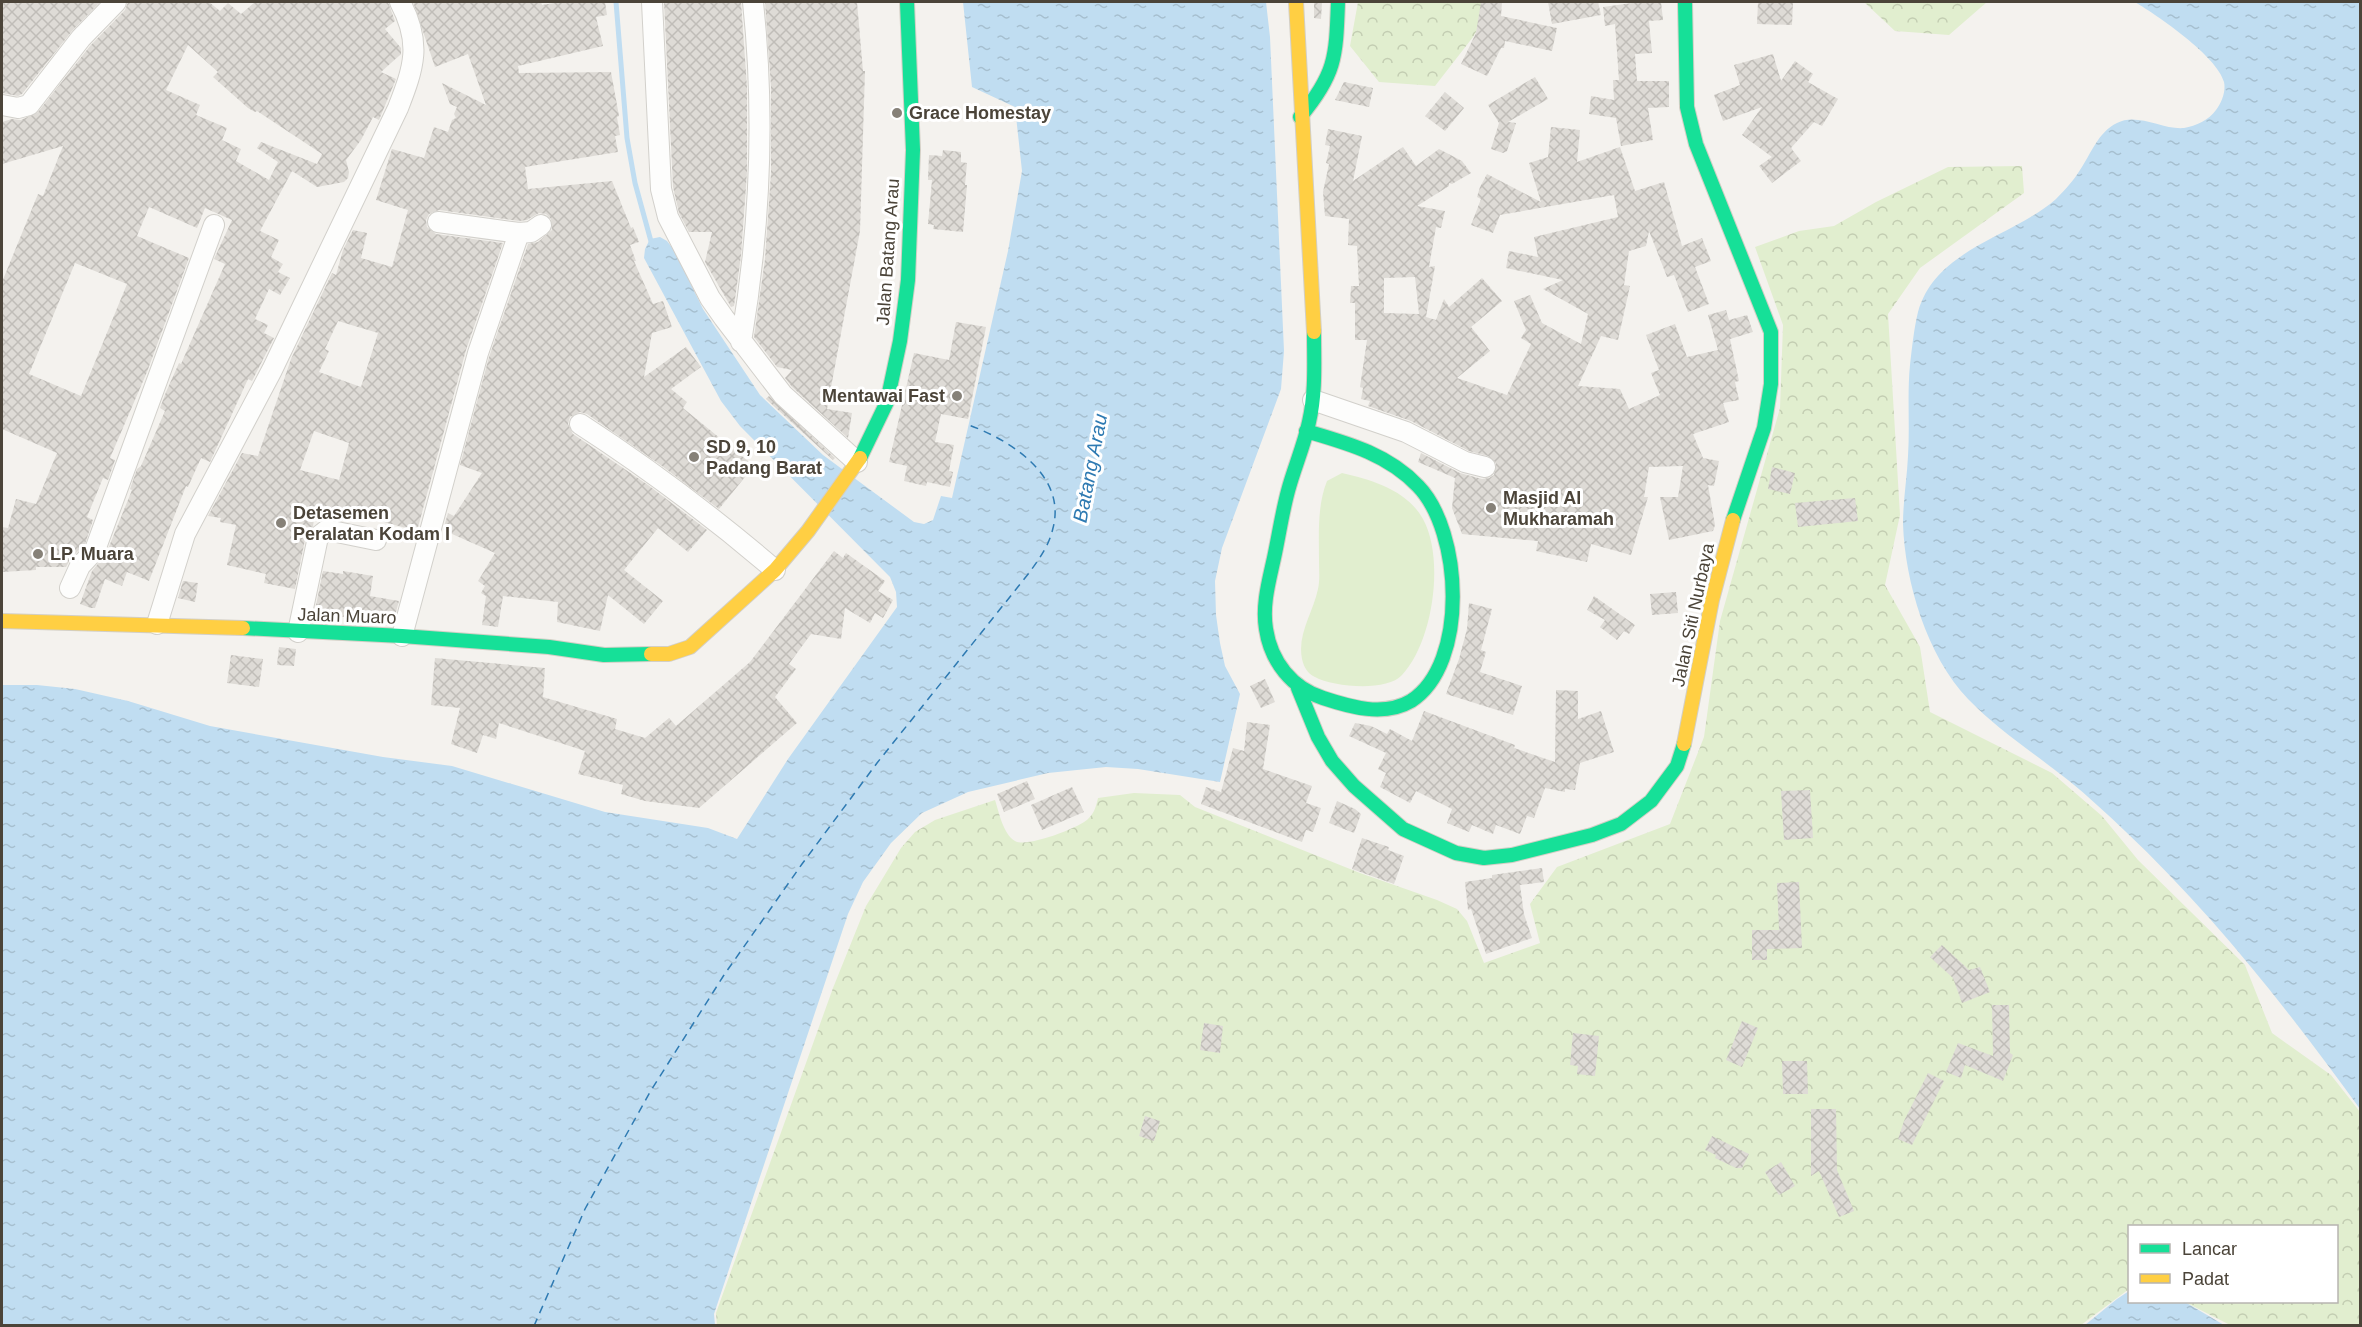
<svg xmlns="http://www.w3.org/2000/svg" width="2362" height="1327" viewBox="0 0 2362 1327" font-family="Helvetica,sans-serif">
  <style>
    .grass { fill: #e1eecf }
    .forest { fill: url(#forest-crowns) }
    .water { fill: url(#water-ripples) }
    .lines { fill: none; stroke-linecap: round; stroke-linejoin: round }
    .stream { stroke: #c0ddf1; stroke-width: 5 }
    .ferry { stroke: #2e7ab2; stroke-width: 1.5; stroke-dasharray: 8 6; stroke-linecap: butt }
    .building { fill: url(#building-cross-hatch); fill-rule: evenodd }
    .street-casing { stroke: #d2d0cb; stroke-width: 22 }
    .fast-casing { stroke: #d3cfc5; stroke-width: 16 }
    .slow-casing { stroke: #d3cfc5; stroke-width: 16 }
    .street { stroke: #fdfdfc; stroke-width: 20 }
    .fast { stroke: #16e098; stroke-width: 14 }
    .slow { stroke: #ffcf43; stroke-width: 14 }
    .poi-dot { fill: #868178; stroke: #fff; stroke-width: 2 }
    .labels { text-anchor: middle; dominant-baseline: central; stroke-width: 6; stroke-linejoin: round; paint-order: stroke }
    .poi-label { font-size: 18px; font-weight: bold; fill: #4b4439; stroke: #fff; text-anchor: start }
    .street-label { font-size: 18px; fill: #4b4439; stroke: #fff }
    .water-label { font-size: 20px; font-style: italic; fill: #2e7ab2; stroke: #fff }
  </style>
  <defs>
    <pattern id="forest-crowns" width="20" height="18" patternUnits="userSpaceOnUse" patternTransform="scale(1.5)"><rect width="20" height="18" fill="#e1eecf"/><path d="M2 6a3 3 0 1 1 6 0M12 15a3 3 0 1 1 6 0" fill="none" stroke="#c3cdb2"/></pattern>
    <pattern id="water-ripples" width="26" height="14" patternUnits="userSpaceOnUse" patternTransform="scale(1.5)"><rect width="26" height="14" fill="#c0ddf1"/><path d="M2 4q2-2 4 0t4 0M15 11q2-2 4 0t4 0" fill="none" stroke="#a6bfcf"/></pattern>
    <pattern id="building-cross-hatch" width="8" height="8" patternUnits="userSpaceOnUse" patternTransform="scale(1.5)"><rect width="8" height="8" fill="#dedbd6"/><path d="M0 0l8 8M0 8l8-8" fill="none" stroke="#c0bdb8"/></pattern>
  </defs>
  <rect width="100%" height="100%" fill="#f4f2ee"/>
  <path class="grass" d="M1342,473C1372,480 1407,490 1423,519C1445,559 1433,642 1402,675C1387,692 1333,687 1315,677C1307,673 1304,667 1302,659C1297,634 1313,613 1318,589C1320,580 1319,571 1319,562C1319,534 1317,506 1327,481Z"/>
  <path class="forest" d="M1358,2H1494L1473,37L1435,86L1379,82L1350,46Z
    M1864,2H1987L1949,35L1895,31Z
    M2022,166L2024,193L1920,268L1888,314L1900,515L1885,585L1920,647L1930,712L2052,773L2102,816L2138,860L2245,965L2272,1033L2331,1075L2360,1112V1325H2230L2185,1302H2336V1226H2130L2129,1289L2081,1325L717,1326L716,1313L833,988L866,906L901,848L915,832L935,820L995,800C999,812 1003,834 1015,841C1026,848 1079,828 1088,819C1095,812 1096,806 1098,798L1134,793L1180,795L1195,807L1360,873L1437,900L1457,909L1467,921L1484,963L1540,943L1530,904L1557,867L1670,824L1704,737L1720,621L1780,408L1783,325L1755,247L1799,231L1834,226L1876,202L1948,167Z"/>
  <path class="water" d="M963,2H1266L1270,37L1284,351L1281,389L1222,548L1215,581L1216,615L1220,643L1225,666L1240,694L1220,782L1138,769L1106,767L1048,773L968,792L922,813L891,843L863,882L848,914L714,1314L715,1325H2V685H37L75,689L128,701L210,726L383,757L452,766L605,812L708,828L737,839L788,759L897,607L896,592L890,577L740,426L721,401L644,258L645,249L650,239L660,237L667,241L674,250L703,309L760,395L823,455L914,522L924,524L933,520L941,496L952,498L1008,251L1022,171L1015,107L972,87Z
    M2135,2H2360V1109C2289,1011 2214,915 2125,831C2107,814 2088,796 2068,780C2035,754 1998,730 1968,699C1927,656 1905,582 1903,524C1903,501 1907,478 1908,456C1910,426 1907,394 1910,365C1912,348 1914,328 1918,312C1936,248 2012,238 2056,199C2064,191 2074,180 2080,170C2091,154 2098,132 2117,123C2137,112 2163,130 2184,128C2196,126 2209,120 2216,110C2222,102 2226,91 2224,82C2217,56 2158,16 2135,2Z
    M2129,1291L2130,1302H2185L2224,1325H2085L2117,1299Z"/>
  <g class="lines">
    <path class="stream" d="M616,2L627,138L635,183L652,245"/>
    <path class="ferry" d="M534,1326L585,1209L650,1092L724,975L802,864L877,763L1029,573C1039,559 1049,546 1053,528C1067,475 1009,439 966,424"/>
  </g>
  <path class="building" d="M2,2H100L72,31L22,94L18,96L2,93Z
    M128,2H209L220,11L228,3L241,14L255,2H388L395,21L385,29L401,48V54L381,72L396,79L379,120L373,117L361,140L346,160L349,172L348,178L344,182L317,187L292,171L260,231L279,240L271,257L283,264L278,272L290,278L280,295L269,289L255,319L268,325L264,333L274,338L252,381L248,379L210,462L201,458L188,487L186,486L149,581L127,572L122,586L105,579L95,608H91L80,604L92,571L106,554L132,490L130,489L137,469L141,466L165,411L160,408L166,392L179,363L181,364L225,264L214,259L232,220L205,208L197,228L149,207L137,236L189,258L147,372L110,458L115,460L108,480L103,478L87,517L93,520L85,544L71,558L66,567H36V570L2,572V527L8,528L16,499L36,504L57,453L2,429V282L38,194L43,196L63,146L2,164V122L12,119L21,120L38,112L90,46L125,10ZM188,45L218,72L213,77L248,108L255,112L257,111L322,154L317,164L261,142L257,148L278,162L269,180L236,161L241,149L222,140L227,128L196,115L200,105L166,90ZM75,263L127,284L81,396L29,374Z
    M413,2H541L542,5L560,2H605L607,15L596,17L603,46L518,66L519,73L611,72L619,116L617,117L620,135L615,136L618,152L525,167L528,189L612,181L631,228L633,227L639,242L630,245L636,261H634L653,304L663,301L672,327L652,333L644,377L686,347L701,367L671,389L687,402L683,408L754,466L719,509L662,466L587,414L580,412L570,417L568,424L573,434L648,485L707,530L688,552L658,528L624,570L663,601L644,624L608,595L600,631L557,622L558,602L503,596L498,627L482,625L486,596L481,593L485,586L478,581L495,553L443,530L448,513L454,516L482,473L460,465L489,357L528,244L538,242L552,230L551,219L546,214L539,213L527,220L519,221L439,210L429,214L426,220L427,227L436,234L503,243L466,350L417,531L358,515L356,519L316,508L313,526L306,535L295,589L264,583L266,574L227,565L236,525L220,522L221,518L208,516L242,453L258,456L291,359L332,273L336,275L343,250L353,230L367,233L361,258L392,267L408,210L376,200L392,149L424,158L434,127L448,132L452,120L456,118L454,114L457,107L450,104L442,83L486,105L468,54L435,67ZM338,321L378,333L361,387L319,372L329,351L325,349ZM314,431L349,443L339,480L300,470Z
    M664,2H741L747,87V172L741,256L734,306L731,307L705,262L712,232H689L679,213L673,187Z
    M765,2H857L863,71H865L860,231L827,409L852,413L848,438L792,387L785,378L792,370L777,367L754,337L765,259L771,173V87Z
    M1314,2H1322L1321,19L1314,18Z
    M1481,2H1502L1501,16L1557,28L1552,51L1505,41L1504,48H1501L1487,76L1461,64L1476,33Z
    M1548,2H1598L1601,15L1552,24Z
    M1661,2L1663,20L1649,21L1652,53L1635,54L1637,81H1669V107L1648,108L1653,140L1621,146L1616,118L1589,114L1591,96L1614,100L1613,80H1619L1615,24L1605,26L1603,7L1632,3Z
    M1758,2H1793L1792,25L1757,24Z
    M1773,54L1781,81L1795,61L1813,74L1808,82L1838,99L1822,126L1814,122L1791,148L1801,161L1772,183L1759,166L1772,157L1742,135L1762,107L1723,121L1714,95L1740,85L1734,65Z
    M1535,77L1548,99L1508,122L1516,123L1507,151L1503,153L1491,149L1499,123L1488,105Z
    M1344,82L1373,88L1369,107L1335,100Z
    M1445,92L1464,108L1445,131L1425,116Z
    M1551,127L1580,130L1577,162L1620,147L1635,191L1664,182L1682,246L1702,238L1711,261L1695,267L1709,304L1688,312L1674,275L1667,277L1649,231L1646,246L1629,251L1624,285L1630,286L1618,340L1601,336L1578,386L1620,389L1629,409L1660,395L1651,373L1659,370L1646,335L1675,324L1687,357L1718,350L1708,315L1726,310L1729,320L1747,315L1753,332L1730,339L1739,381L1735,382L1739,400L1723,403L1729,422L1693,434L1703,458L1719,461L1714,486L1708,485L1715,525L1713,531L1669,540L1660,497H1678L1683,466L1649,467L1644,497H1648L1631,555L1591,544L1587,562L1536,551L1538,541L1462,534L1452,508L1455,478L1418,462L1421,453L1460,473L1482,479L1489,478L1494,475L1496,463L1488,456L1469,451L1411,421L1368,406L1370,401L1361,399L1363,388L1360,387L1367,340H1355V303H1350L1351,286H1359L1357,246L1348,245L1349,219L1325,216L1323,192L1329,164L1326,163L1330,146L1325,145L1328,129L1362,136L1353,181L1403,147L1416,166L1439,149L1462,161L1471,173L1452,184L1449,183V186L1417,206L1445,211L1441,228L1436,227L1429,267L1435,266L1426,317L1436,320L1444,299L1449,307L1482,278L1502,301L1471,327L1490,351L1457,378L1507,395L1531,344L1521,338L1526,330L1514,301L1530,295L1542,323L1581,344L1588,314L1543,289L1563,280L1506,268L1509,251L1538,257L1534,237L1618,217L1614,195L1500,215L1493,233L1471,225L1481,199L1477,197L1480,187L1487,174L1541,202L1529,163L1548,157ZM1415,277L1419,314L1384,313V278Z
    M943,150L961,152V162L967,163L965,185H967L963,232L933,229L934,225L928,224L932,180H928L929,155L942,156Z
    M956,322L986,327L968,419L941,414L935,442L954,445L949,471L953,472L950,487L927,482L926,486L904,481L907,466L889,462L914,353L949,360Z
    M769,396L835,458L833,460L766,399Z
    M1772,467L1795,473L1790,494L1768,489Z
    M1855,498L1858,521L1798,527L1795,503Z
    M834,551L843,558L846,553L885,581L878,591L893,600L883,618L875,613L870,623L845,608L841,639L811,634L789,664L796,669L775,697L797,723L699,808L645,801L621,794L623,785L578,774L585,751L499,723L496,739L483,735L477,753L451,744L460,708L431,705L435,658L545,668L543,697L617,719L615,729L645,738L669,718L676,726L750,662Z
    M323,571L343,574V571L373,576L370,596L399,601L394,619L346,615V617L314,615Z
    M183,581L198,583L195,602L178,598Z
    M1676,592L1678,613L1652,615L1650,594Z
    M1594,596L1635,625L1629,634L1624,631L1617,640L1600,627L1605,620L1587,610Z
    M1469,603L1492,609L1481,650L1486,652L1480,672L1522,686L1513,715L1446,694L1459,659L1467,629Z
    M279,647L296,649L294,666L277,665Z
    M231,655L263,659L259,687L227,683Z
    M1265,679L1275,702L1261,708L1250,686Z
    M1556,690L1578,691V719L1601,711L1614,752L1580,763L1575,790L1565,789V792L1545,788L1534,818L1527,816L1520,834L1496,825L1493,834L1472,825L1469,832L1447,823L1452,809L1416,791L1410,803L1380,787L1386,773L1378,769L1386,753L1349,736L1355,723L1371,726L1387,734L1390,729L1412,741L1424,711L1515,745L1514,748L1555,762Z
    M1247,722L1270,725L1263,769L1312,786L1306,803L1321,808L1313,832L1306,830L1302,842L1201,804L1206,787L1221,792L1233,748L1244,751Z
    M1027,781L1035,799L1004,812L997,794Z
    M1072,787L1084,812L1042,830L1031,805Z
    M1810,790L1813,838L1784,840L1781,791Z
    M1337,801L1355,809L1361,814L1354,833L1329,823Z
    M1362,838L1389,847L1388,850L1404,856L1394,884L1352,869Z
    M1542,868L1544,882L1520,885L1524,914L1532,938L1486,954L1471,909L1468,910L1465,882L1492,878V875Z
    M1799,882L1802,948L1767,949V960H1752V930H1779L1777,883Z
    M1942,945L1969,970L1980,967L1990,992L1962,1003L1953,978L1930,957Z
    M1992,1005H2009L2010,1053L2013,1055L2003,1081L1965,1065L1961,1078L1946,1072L1958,1043L1993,1056Z
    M1742,1021L1758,1028L1742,1067L1726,1060Z
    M1204,1023L1223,1026L1220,1053L1200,1050Z
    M1573,1033L1599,1036L1595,1076L1577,1074L1578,1066L1570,1065Z
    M1782,1061H1807L1808,1094H1783Z
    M1928,1073L1944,1081L1912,1145L1898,1139L1904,1121Z
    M1811,1109H1836L1837,1170L1854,1211L1839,1217L1819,1171L1811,1176Z
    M1145,1116L1160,1121L1154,1141L1139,1136Z
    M1712,1136L1749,1154L1742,1168H1736L1715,1158L1716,1155L1705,1150Z
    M1781,1162L1795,1186L1779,1195L1765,1172Z"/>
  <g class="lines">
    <defs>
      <path id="street" d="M652,2L661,189L668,217L710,298L724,318L783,395L857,462
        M2,105L18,108L29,105L81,38L116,2
        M438,222L519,233
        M741,342C760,230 765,115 753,2
        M1313,400L1406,432L1465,462L1485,467
        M580,424C648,468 713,517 775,570
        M70,588L80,566L95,550L214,225
        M157,624L185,534L272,370L398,108C414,67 422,43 400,2
        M298,632L318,537L327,530L376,540
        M402,636L478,353L519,233L531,232L541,225"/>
      <path id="fast" d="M1685,2L1687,107L1696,144L1771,332V384L1764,428L1733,520
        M1300,117C1336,74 1336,57 1338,2
        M1306,431C1347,443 1388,454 1418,486C1462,531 1469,664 1411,701C1384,717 1350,707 1323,698C1292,688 1271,662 1266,629C1262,605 1269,581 1274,558C1279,535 1282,513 1288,491C1294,468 1304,446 1309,422C1316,392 1314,362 1314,332
        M860,458L887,402L900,341L908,280L913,150L907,2
        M243,628L402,636L549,647L604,655L651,654
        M1298,688L1318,737L1332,761L1354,786L1403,829L1456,853L1484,858L1512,855L1592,835L1621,824L1651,801L1677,766L1684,744"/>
      <path id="slow" d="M1296,2L1314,332
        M2,621L243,628
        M651,654H669L690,647L775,570L808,531L860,458
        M1684,744L1712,600L1733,520"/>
    </defs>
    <use href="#street" class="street-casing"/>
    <use href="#fast" class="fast-casing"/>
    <use href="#slow" class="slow-casing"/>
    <use href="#street" class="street"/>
    <use href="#fast" class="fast"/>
    <use href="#slow" class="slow"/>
  </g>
  <g class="poi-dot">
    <circle cx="897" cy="113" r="6"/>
    <circle cx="957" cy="396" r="6"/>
    <circle cx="694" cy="457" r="6"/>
    <circle cx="1491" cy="508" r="6"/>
    <circle cx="281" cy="523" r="6"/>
    <circle cx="38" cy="554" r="6"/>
  </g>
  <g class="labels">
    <g class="poi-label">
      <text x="909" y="113">Grace Homestay</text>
      <text x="945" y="396" text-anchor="end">Mentawai Fast</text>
      <text x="706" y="447">SD 9, 10<tspan x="706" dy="21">Padang Barat</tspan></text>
      <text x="1503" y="498">Masjid Al<tspan x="1503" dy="21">Mukharamah</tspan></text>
      <text x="293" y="513">Detasemen<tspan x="293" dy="21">Peralatan Kodam I</tspan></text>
      <text x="50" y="554">LP. Muara</text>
    </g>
    <g class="street-label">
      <text transform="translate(888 252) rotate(-86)">Jalan Batang Arau</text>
      <text transform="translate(1693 615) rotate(-78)">Jalan Siti Nurbaya</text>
      <text transform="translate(347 616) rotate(2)">Jalan Muaro</text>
    </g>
    <g class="water-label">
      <text transform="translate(1090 468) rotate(-79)">Batang Arau</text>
    </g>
  </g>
  <rect width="2362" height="1327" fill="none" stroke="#4b4439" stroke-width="6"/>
  <rect x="2128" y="1225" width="210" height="78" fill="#ffffff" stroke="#b7b4b0" stroke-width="1.5"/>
  <rect x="2140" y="1244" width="30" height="9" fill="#16e098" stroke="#b7b4b0" stroke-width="1.5"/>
  <text x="2182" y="1255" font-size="18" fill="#4b4439">Lancar</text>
  <rect x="2140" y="1274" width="30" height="9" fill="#ffcf43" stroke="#b7b4b0" stroke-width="1.5"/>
  <text x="2182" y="1285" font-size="18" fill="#4b4439">Padat</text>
</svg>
